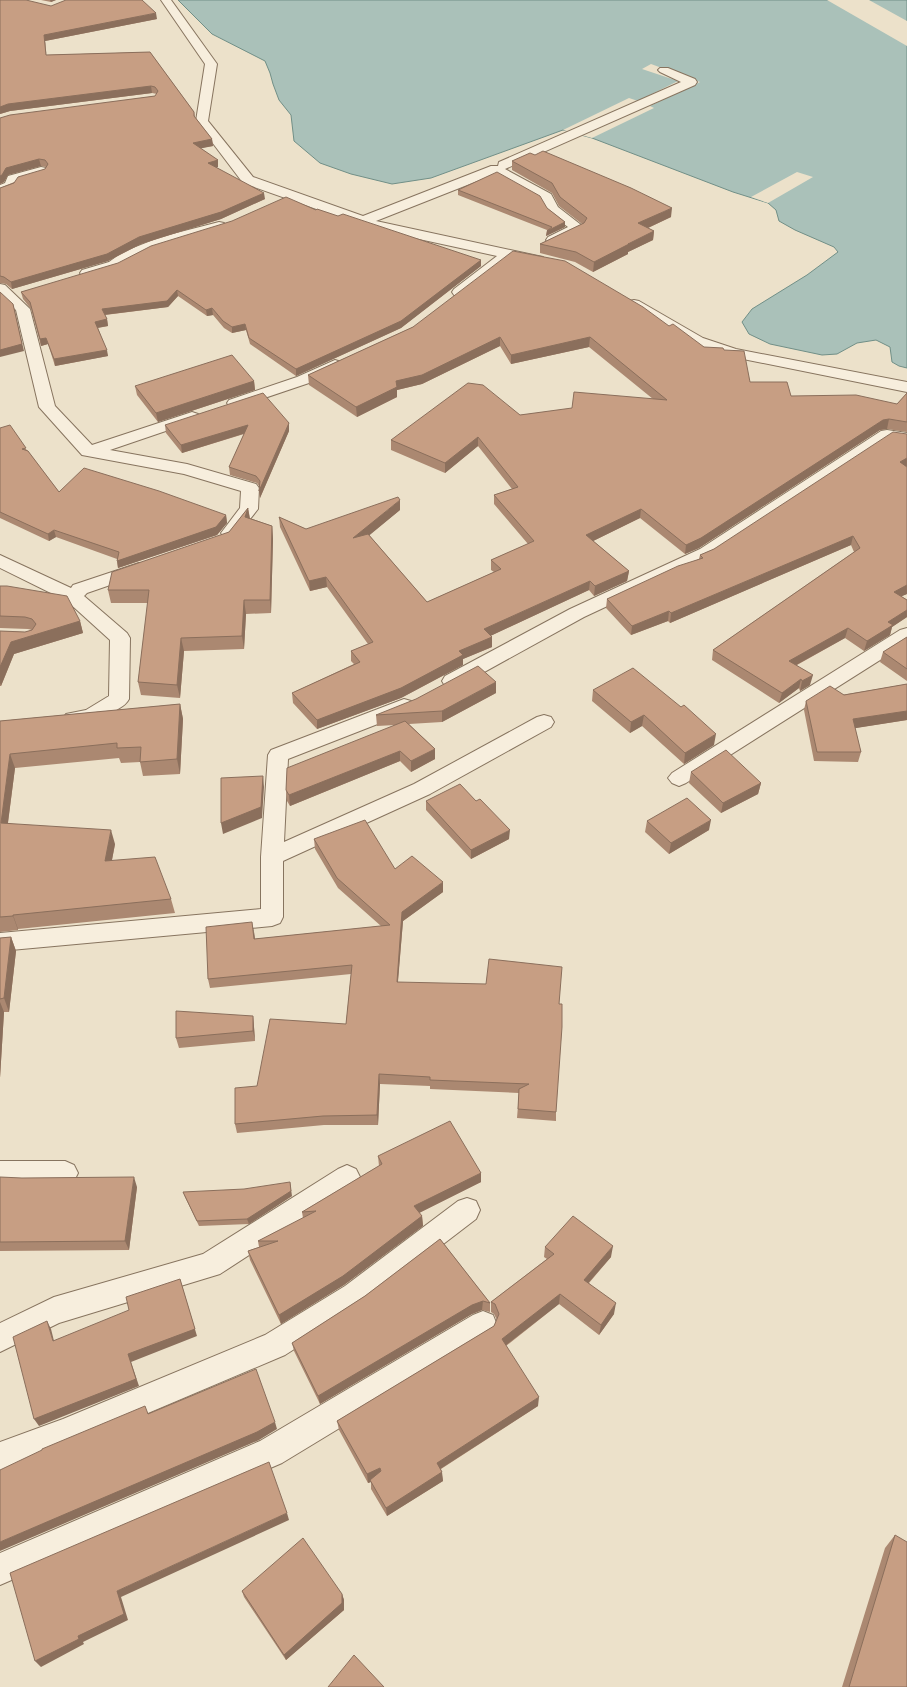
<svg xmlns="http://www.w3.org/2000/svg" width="907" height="1687" viewBox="0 0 907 1687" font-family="'Noto Serif',serif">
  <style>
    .water { fill: #aac1b9; stroke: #718f87 }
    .pier { fill: #ece1ca }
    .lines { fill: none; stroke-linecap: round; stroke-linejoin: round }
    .minor-casing { stroke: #87745f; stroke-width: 2 }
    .minor { fill: #f7eedd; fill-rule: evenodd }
    .wall { fill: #ab8871 }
    .shaded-wall { fill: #8b6f5c }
    .building { fill: #c79e83; stroke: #8b6f5c }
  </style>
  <rect width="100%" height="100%" fill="#ece1ca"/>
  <path class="water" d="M178,0H907V368L899,366L892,362L890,347L876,340L857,343L837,354L822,355L770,344L749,334L742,322L752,309L807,275L838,252L834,247L795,230L779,221L776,210L768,203L733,192L592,138L563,130L431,178L392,184L351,174L320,163L294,141L291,115L279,100L273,84L270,73L265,61L212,34Z"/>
  <path class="pier" d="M827,0H869L907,21V46Z
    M651,64L700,82L650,106L654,108L592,138L563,130L629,98L638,101L678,81L642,69Z
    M797,172L813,177L768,203L751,197Z"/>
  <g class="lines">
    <defs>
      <path id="minor" d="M161,0H171L217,64L208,121L253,177L363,216L491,166H498L499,162L681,82L660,72L658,70L660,68H668L695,79L697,82L695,85L505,169L551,194L558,207L585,228L583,231C573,236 559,246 548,243L546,240L548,237L568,227L548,212L541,200L495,174L376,221L538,256L543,257L545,260L543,263L538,264L511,259L464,295L459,296L454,295L452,292L454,289L497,256L373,229L243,183L196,121L205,64Z
        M41,167L46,168L48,171L46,174L18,182L15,188L0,194V185L5,183L8,176Z
        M219,222L224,223L226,226L224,229L171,243L133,258L119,268L87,277L82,276L80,273L82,270L109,262L123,252L161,237Z
        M0,284L5,285L30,309L55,406L92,445L186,414L192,412L198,414L200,417L198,420L110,450L187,464L256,484L259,488L258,509L236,537L230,538L224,537L221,533L240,508L241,491L184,474L82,455L39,407L16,310L0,296Z
        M634,300L639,301L703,338L736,349L907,382V392L728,356L693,344L629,307L627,304L629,301Z
        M335,360L341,362L343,365L341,368L309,383L235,408L229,406L227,403L229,400L297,377Z
        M887,430L907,433V443L890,440L712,557L584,617L459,686L452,688L445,686L442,681L445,676L570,609L700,549L881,431Z
        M0,555L71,588L73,585L139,563L145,565L148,569L145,573L87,593L84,596L127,633L130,638L129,699C126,705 121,707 115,711C100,721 85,729 66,724L63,719L66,714L86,710L109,696L110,640L67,601L0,568Z
        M907,628V643L686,783L679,786L672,783L668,778L672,773L900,630Z
        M404,699L411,701L414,706L411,711L288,759L284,842L414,784L537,717L544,715L551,717L554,722L551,727L430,794L283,861V917L280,923L272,926L0,951V933L261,909V857L268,755L271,750Z
        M0,1161H65L74,1165L78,1173L74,1181L65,1185H0Z
        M347,1165L356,1169L360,1177L356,1185L220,1274L59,1323L0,1352V1323L54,1297L203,1254L338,1169Z
        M467,1198L476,1201L480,1210L476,1219L365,1304L285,1355L63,1449L0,1472V1442L63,1419L265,1335L345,1286L458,1201Z
        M483,1311L493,1315L497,1325L493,1335L282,1463L0,1585V1553L260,1441L473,1315Z"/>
    </defs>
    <use href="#minor" class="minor-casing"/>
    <use href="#minor" class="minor"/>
  </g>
  <path class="wall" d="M0,0L51,6L157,19L45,41L46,55L150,52L194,112L195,117L212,139L213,146L200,148L218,160V167H216L265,199L221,219L141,244L108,261L12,289L6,284L0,283V188L45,169L46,167L41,166L8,175L4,182L0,184V118L155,96L157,94L152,93L10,111L0,114Z
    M41,0H56L51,2Z
    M512,161L671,217L648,228L654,231L653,240L628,252V254L593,272L575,262L540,253V244L582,224L559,206L552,193L512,170Z
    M458,190L547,208L565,222V227L546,236L547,230L458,195Z
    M316,210L481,266L401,328L296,376L250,344L246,330L232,333L224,328L213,315L207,316L178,296L168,307L105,315L107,319L108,326L98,328L108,356L55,366L48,344L41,346L31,309L23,299L21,292Z
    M669,326L704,347L724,350L750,382L791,396L897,404L907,393V432L887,429L880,430L699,548L685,554L640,518L593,541L629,571L627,581L594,596L589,590L490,636L492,637V647L463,659V665L401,698L317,729L293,703L292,693L354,664L351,661V651L368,644L327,587L310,591L280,527L279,517L306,529L400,510L369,535L427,602L494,572L491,570V560L528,544L494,504V495L512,489L478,446L445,473L391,450V440L520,415L653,399L589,347L511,364L500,346L422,384L397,390V397L357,417L309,385L308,375L413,327Z
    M254,381L255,390L158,422L137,395L135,386Z
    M289,423V431L260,498L259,486L257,483L230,475L229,467L244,434L182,453L166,433L165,425Z
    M0,428L27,450L59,492L226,515L227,523L217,535L118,568L117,559L56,537L49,541L0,518Z
    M907,434V466L906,467H907V594L901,596L907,600V617L892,627L890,635L864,651L845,638L797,665L810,685L800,691L799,688L779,703L712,660L713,650L854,552L851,545L670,623L668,621L631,635L606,608L607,599L699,559L700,555L714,549Z
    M248,508L250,518L272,526L273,539L271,613L246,614L244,649L184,651L180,698L141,695L138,682L148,603H111L108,590L229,532Z
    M0,586L80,621L83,633L14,654L1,686H0V631L25,632L32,630L28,629L0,628Z
    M907,637V681L880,662L883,652Z
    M907,684V720L855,728L861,752L858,762L814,761L804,710L806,701Z
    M593,690L681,707L714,745L684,764L642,726L630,733L592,701Z
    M496,693L442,722L409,724L435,749V759L411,772L400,761L290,806L287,801L286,790L395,725L377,726L376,715Z
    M180,704L183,719L180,774L143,776L140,762L121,763L119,758L15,768L8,823L115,844L112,860L171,899L175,913L18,929V930L0,932V721Z
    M691,772L761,783L758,794L721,813L689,783Z
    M426,801L509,839L471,859L426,810Z
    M647,821L709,830L669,854L645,832Z
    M314,839L395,869L443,892L403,921L398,982L559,1004L556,1112V1121L517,1118L519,1093L430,1089V1086L380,1084L378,1125H324L237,1133L235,1124L257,1086L346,1024L351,974L210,988L208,979L254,932L255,939L381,926L338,888L315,849Z
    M11,937L16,951L9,1012H4L0,1078V938Z
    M253,1016L254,1027L255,1041L179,1048L176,1038Z
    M378,1156L481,1173V1182L419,1213L422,1216L423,1226L344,1285L281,1324L250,1260L248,1251L259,1247L258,1241L303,1218L302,1212L379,1166Z
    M0,1177L137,1187L129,1250L0,1251Z
    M183,1192L292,1196L249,1224L199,1226L185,1197Z
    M440,1239L490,1303V1312L482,1310L472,1314L320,1404L294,1351L292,1343L365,1296Z
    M545,1247L611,1257L589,1283L614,1314L599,1335L559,1304L506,1346L538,1406L441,1469L443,1481L387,1516L371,1489V1482L368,1483L339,1430L337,1421L494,1326L497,1320L494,1314L491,1312V1302L547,1259L544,1257Z
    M895,1535L907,1687H842L885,1548Z
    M242,1591L342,1594L344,1600V1610L286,1660L244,1597Z"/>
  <path class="shaded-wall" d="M50,0H56L51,2Z
    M156,13L157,19L45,41L47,61L44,35Z
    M151,86L152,93L10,111L0,114V107L8,104Z
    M212,139L213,146L193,150V143Z
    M39,159L41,166L8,175L4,182L0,184V176L6,168Z
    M218,160V167L209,170L208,163Z
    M264,193L265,199L221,219L141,244L108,261L12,289L11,282Z
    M672,208L671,217L637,233L638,223Z
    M565,222V227L546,236L547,231Z
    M654,231L653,240L628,252V254L593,272L594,262L628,244Z
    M481,260V266L401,328L296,376V369Z
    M177,290L178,296L168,307L103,315L102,309Z
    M13,304L24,351L0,357V350Z
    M212,308L213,315L207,316L206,310Z
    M107,319L108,326L96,328L95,322Z
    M245,324L246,330L232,333V327Z
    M500,337V346L422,384L397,390V397L357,417L356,407L396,381Z
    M590,337L589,347L511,364V355Z
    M46,338L48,344L41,346L40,339Z
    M107,350L108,356L55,366L54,359Z
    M254,381L255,390L158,422L156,413Z
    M889,419L887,429L880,430L699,548L685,554L686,545L883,420Z
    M289,423V431L260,498L259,491Z
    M248,425L249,432L182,453L181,445Z
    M478,437V446L445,473V463Z
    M907,458V466L897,472L900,462Z
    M400,500V510L354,548L353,538Z
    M248,508L250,521L245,517Z
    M641,509L640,518L585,545L586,535Z
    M226,515L227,523L217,535L118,568L117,561Z
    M272,526L273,539L271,613L270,600Z
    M54,530L56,537L49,541L48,534Z
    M853,536L851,545L670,623L671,613Z
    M629,571L627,581L594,596L595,586Z
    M326,577L327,587L310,591L309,581Z
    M590,581L589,590L484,639V629Z
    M907,585V594L891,601L894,592Z
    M244,600L246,614L244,649L242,636Z
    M907,610V617L892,627L890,635L864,651L867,641L888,622Z
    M669,611L668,621L631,635L632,626Z
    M80,621L83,633L14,654L1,686L0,683V667L11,642Z
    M848,628L845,638L787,670L789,661Z
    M492,637V647L463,659V665L401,698L317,729V720L459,651Z
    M181,638L184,651L180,698L177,685Z
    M813,675L810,685L800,691L802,681Z
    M801,679L799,688L779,703L782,693Z
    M496,682V693L442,722V711Z
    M180,704L183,719L180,774L177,759Z
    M907,711V720L850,729L853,719Z
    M644,715L642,726L630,733L631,722Z
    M716,734L714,745L684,764L685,753Z
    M435,749V759L411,772V761Z
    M400,751V761L290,806L289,795Z
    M10,754L15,768L6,837L1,823Z
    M263,776L264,787L262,818L223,834L221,823Z
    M761,783L758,794L721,813L723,803Z
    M711,820L709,830L669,854L671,843Z
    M111,830L115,844L109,875L105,861Z
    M510,830L509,839L471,859V850Z
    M443,882V892L403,921L397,991V982L402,912Z
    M13,915L18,929V930L13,916Z
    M252,922L254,932L256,949L254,939Z
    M11,937L16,951L9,1012L4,998Z
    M0,1002L4,1012L0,1078Z
    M253,1016L254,1027L255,1041L253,1031Z
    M379,1074L380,1084L378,1125L377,1115Z
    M481,1173V1182L415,1215L414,1206Z
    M134,1177L137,1187L129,1250L125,1241Z
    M290,1182L292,1196L249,1224L247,1219Z
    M422,1216L423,1226L344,1285L281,1324L279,1315Z
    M613,1246L611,1257L582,1290L584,1280Z
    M180,1279L197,1336L131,1362L139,1386L39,1426L34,1419L128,1354Z
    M560,1294L559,1304L501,1349L502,1339Z
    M483,1301L482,1310L472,1314L320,1404L318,1396L472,1305Z
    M616,1303L614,1314L599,1335L601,1325Z
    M47,1321L51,1329L56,1349L53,1341Z
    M539,1397L538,1406L437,1471V1463Z
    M275,1422L277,1429L259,1440L0,1551V1542Z
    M380,1468L381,1477L370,1480L371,1482L368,1483L367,1474Z
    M442,1472L443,1481L387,1516L386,1508Z
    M287,1513L289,1520L121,1597L128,1620L83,1642L84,1644L41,1667L35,1661L78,1636L117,1591Z
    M342,1594L344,1600V1610L286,1660L284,1655Z"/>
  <path class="building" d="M0,0H26L51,6L66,0H142L156,13L44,35L46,55L150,52L194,112V116L212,139L193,143L218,160L208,163L264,193L221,212L139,237L107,254L11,282L4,277L0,276V188L14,183L18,177L45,169L48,164L45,160L39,159L6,168L2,175L0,176V118L10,115L155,96L158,91L155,87L151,86L8,104L0,107Z
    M543,151L631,188L672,208L638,223L654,231L628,244H629L594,262L576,252L540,244L584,223L587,218L560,197L552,183L512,161L530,153L535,155Z
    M497,172L540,196L547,208L565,222L547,231L552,227L458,190Z
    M286,197L316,210L317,209L338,216L343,214L481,260L401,321L296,369L249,338L245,324L232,327L223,321L212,308L206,310L177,290L167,301L102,309L107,319L95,322L107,350L54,359L46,338L40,339L30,302L21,292L118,263L151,246L232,221Z
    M513,251L565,261L643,307L669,326L673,324L704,347L723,348L724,350L744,351L750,382H787L791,396L856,395L897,404L907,393V422L889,419L883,420L701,538L686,545L641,509L586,535L629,571L595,586L590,581L484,629L492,637L459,651L463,655L401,688L317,720L292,693L360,662L351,651L373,642L326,577L309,581L279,517L306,529L398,497L400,500L353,538L368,534L427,602L501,569L491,560L534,541L494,495L518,487L478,437L445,463L391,440L468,383L483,385L520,415L572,408L574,392L667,400L590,337L511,355L500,337L422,375L396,381L397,387L356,407L308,375L413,327Z
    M0,292L13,304L22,344L0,350Z
    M232,355L254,381L156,413L135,386Z
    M263,393L289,423L259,491L260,481L256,476L229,467L248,425L181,445L165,425Z
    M10,425L26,448L22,449L28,451L59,492L84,468L159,491L226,515L216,527L117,561L119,552L54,530L48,534L0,512V428Z
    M893,432L907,434V458L900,462L907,467V585L894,592L907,600V610L888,622L893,625L867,641L848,628L789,661L813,675L802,681L801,679L782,693L713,650L860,548L853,536L671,613L669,611L632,626L607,599L678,566L703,558L700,555L714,549Z
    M248,508L245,517L272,526L270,600H244L242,636L181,638L177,685L138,682L149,590H108L112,572L229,532Z
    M0,586H7L67,596L80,621L11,642L0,667V631L25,632L32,630L36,624L32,619L25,617L0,616Z
    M907,637V669L883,652Z
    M478,666L496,682L442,711L376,715L416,699Z
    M633,668L681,707L684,705L716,734L685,753L644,715L631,722L593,690Z
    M907,684V711L853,719L861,752H817L806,701L830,686L844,695Z
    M180,704L177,759L140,762L141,747L117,748V743L10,754L1,823L111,830L105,861L155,857L171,899L13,915V916L0,917V721Z
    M405,721L435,749L411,761L400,751L289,795L286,790L287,768Z
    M726,750L761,783L723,803L691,772Z
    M263,776L261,807L221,823V778Z
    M460,784L476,801L480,799L510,830L471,850L426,801Z
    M687,798L711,820L671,843L647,821Z
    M365,820L395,869L412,856L443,882L402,912L397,982L486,984L489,959L562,967L559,1004H562V1027L556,1112L518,1109L519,1089L529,1084L430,1080V1077L379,1074L377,1115L323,1116L235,1124V1088L257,1086L270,1019L346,1024L352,965L208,979L206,927L252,922L254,939L390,925L337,878L314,839Z
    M11,937L4,998L0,999V938Z
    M176,1011L253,1016V1031L176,1038Z
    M450,1121L481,1173L414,1206L422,1216L343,1276L279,1315L248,1251L278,1241H258L316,1211L302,1212L382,1164L378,1156Z
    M0,1177L22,1178L134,1177L125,1241L0,1242Z
    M290,1182L291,1191L247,1219L197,1221L183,1192L244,1189Z
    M573,1216L613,1246L584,1280L616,1303L601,1325L560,1294L502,1339L539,1397L437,1463L442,1472L386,1508L370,1480L381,1471L380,1468L367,1474L337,1421L494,1326L499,1314L495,1304L491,1302L554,1254L545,1247Z
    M440,1239L490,1303L483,1301L472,1305L318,1396L292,1343L365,1296Z
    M180,1279L195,1329L128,1354L136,1379L34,1419L13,1337L47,1321L53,1341L129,1310L126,1297Z
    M256,1369L275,1422L257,1432L0,1542V1470L42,1450V1449L145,1406L148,1414Z
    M269,1462L287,1513L117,1591L124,1614L78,1636L79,1639L35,1661L10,1573Z
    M895,1535L907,1542V1687H849Z
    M303,1538L342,1594V1603L284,1655L242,1591Z
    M354,1655L384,1687H328Z"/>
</svg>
